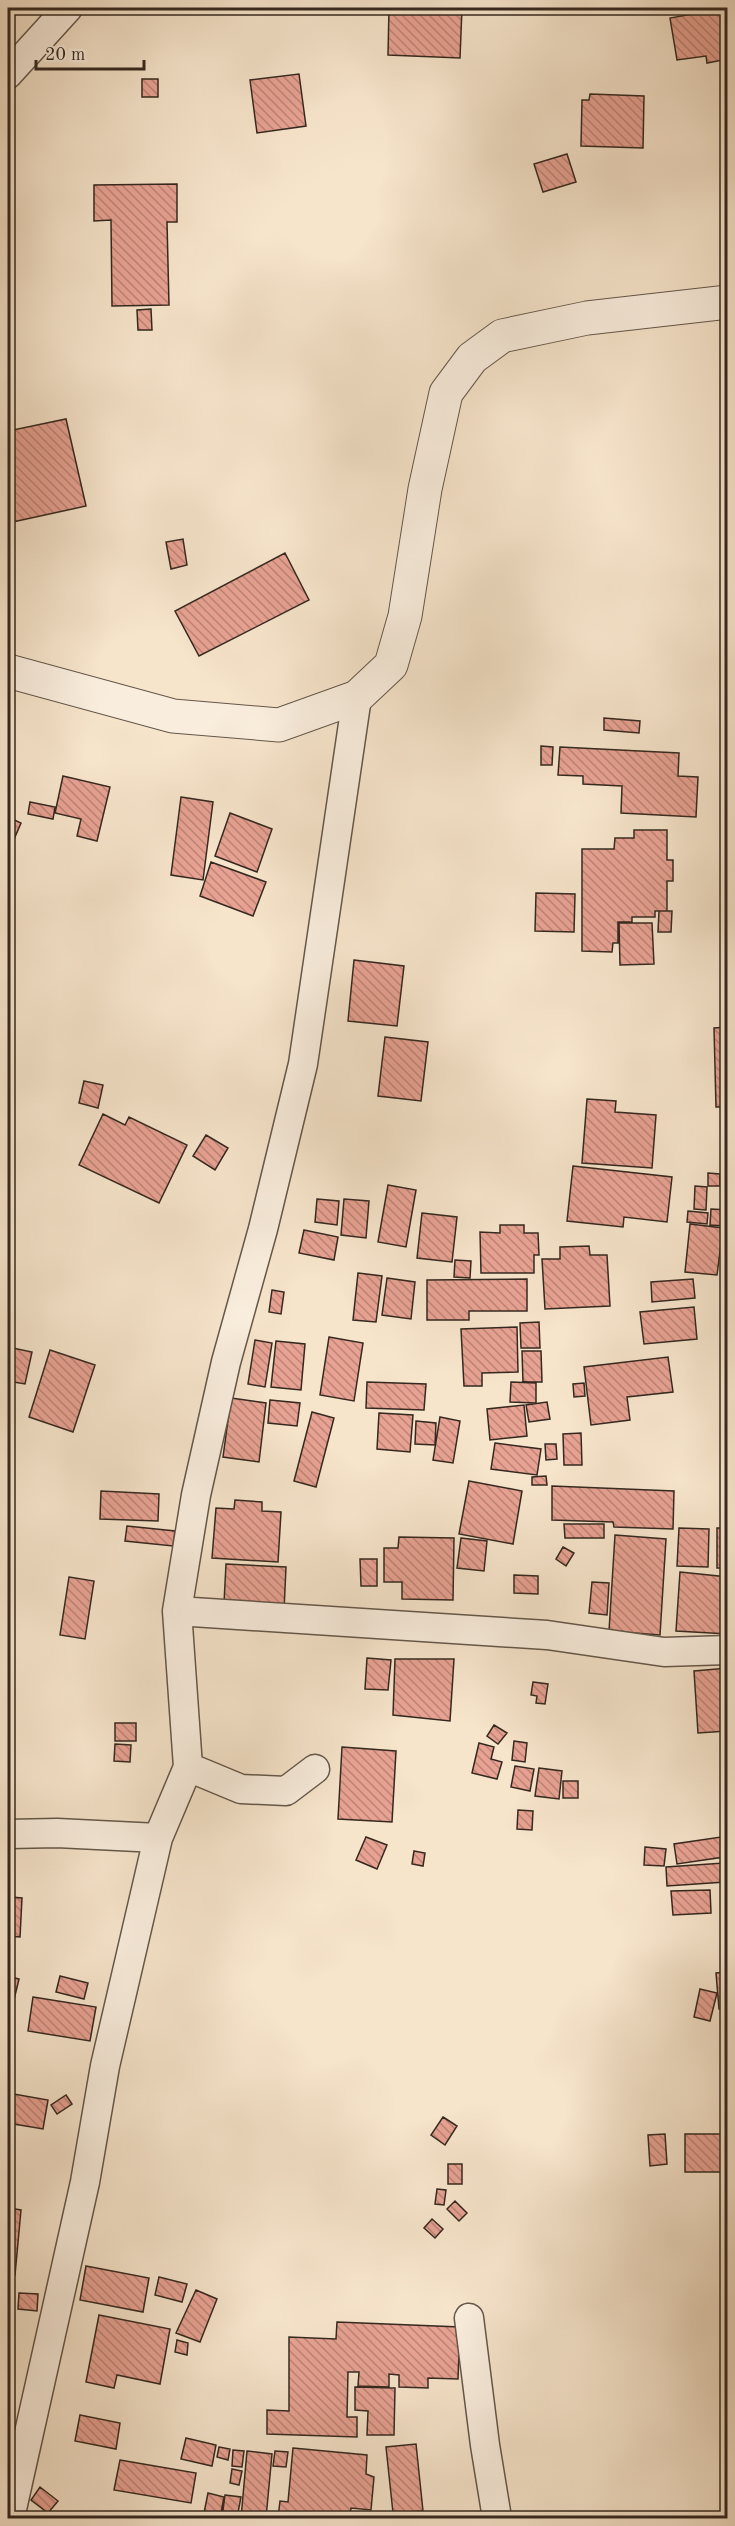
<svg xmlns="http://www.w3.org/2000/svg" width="735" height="2526" viewBox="0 0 735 2526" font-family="'Old Standard TT',serif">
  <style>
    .building { fill: url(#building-back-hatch); stroke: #34281f; stroke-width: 1.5 }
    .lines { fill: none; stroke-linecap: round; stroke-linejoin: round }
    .minor-casing { stroke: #64574a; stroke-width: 31 }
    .tertiary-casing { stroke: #64574a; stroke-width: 35 }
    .minor { stroke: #f9eddd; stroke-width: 28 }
    .tertiary { stroke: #f9eddd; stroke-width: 33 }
  </style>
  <defs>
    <pattern id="building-back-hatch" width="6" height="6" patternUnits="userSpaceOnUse" patternTransform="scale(1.5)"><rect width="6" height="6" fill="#e8a293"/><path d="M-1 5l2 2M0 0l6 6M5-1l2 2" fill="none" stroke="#bd8477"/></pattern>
  </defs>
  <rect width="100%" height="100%" fill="#f6e4cb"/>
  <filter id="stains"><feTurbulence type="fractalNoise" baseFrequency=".00333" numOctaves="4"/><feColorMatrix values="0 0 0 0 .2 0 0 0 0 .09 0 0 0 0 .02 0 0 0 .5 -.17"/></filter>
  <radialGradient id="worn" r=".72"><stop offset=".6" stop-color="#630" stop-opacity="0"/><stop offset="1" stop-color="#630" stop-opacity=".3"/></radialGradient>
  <path class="building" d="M389,8H462L460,58L388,55Z
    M692,8H728V59L707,63L706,56L677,60L670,18L693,14Z
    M299,74L306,126L257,133L250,80Z
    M142,79H158V97H142Z
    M590,94L644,96L643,148L581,146L582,100H589Z
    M567,154L576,182L543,192L534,164Z
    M177,184V222H167L169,305L112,306L111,220L94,221V185Z
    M151,309L152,330H138L137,310Z
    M66,419L86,506L8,523V431Z
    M183,539L187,565L171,569L166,542Z
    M285,553L309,600L199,656L175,611Z
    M604,718L640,721L639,733L604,730Z
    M541,746L553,747L552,765H541Z
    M560,747L679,753L678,776L698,777L696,817L621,813L622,786L583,784V776L558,775Z
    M63,776L110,787L97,841L77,836L81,819L55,813Z
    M181,797L213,802L203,880L171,875Z
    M30,802L55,807L53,819L28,814Z
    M230,813L272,829L257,872L215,856Z
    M8,817L21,823L8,853Z
    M634,830H667V860H673V881H667V911H655V917H632V922H618V943H613L612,952L582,951V849H614L615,838H634Z
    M211,862L266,882L253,916L200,896Z
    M536,893L575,894L574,932L535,931Z
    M659,911H672L671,932H658Z
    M619,923H652L654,964L620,965Z
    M354,960L404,966L397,1026L348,1021Z
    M728,1027V1107H716L714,1028Z
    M385,1037L428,1042L421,1101L378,1096Z
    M84,1081L103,1085L98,1108L79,1103Z
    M587,1099L616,1101L615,1112L656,1115L652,1168L582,1163Z
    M103,1114L125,1125L129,1117L187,1145L159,1203L79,1165Z
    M206,1135L228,1148L215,1170L193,1156Z
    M573,1166L672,1177L667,1222L624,1217L623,1227L567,1221Z
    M708,1173L720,1174V1186H708Z
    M388,1185L416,1190L406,1247L378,1242Z
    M695,1186L707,1187L706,1210L694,1209Z
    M317,1199L339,1201L337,1225L315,1222Z
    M344,1199L369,1201L366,1238L341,1235Z
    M711,1209L728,1210V1226L710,1225Z
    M688,1211L708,1213L707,1224L687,1222Z
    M422,1213L457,1217L452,1262L417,1258Z
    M690,1224L723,1228L717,1275L685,1272Z
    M500,1225H524V1233H538L539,1255H534V1273H481L480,1232L500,1233Z
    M304,1230L338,1237L334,1260L299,1253Z
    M589,1246L590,1255H607L610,1306L545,1309L542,1259H560V1247Z
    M455,1260L471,1261L470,1278L454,1277Z
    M358,1273L382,1276L376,1322L353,1320Z
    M387,1278L415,1282L411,1319L382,1315Z
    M527,1279V1311H469V1320H427V1280Z
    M693,1279L695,1298L652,1302L651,1282Z
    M272,1290L284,1292L281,1314L269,1312Z
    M694,1307L697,1339L644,1344L640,1312Z
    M539,1322L540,1348H521L520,1323Z
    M517,1327L518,1372L482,1373V1386H464L461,1329Z
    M329,1337L363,1343L354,1401L320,1395Z
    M255,1340L272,1343L265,1387L248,1384Z
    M276,1341L305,1344L301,1390L271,1387Z
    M8,1347L32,1352L25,1384L8,1381Z
    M50,1350L95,1365L73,1432L29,1417Z
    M522,1351H541L542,1382H523Z
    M668,1357L673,1392L627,1397L630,1420L591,1425L584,1367Z
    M367,1382L426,1384L424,1410L366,1408Z
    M511,1382L536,1383V1403L510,1402Z
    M584,1383L585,1396L574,1397L573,1384Z
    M231,1398L266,1403L259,1462L223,1457Z
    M270,1400L300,1403L297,1426L268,1423Z
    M547,1402L550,1419L529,1422L526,1405Z
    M524,1405L527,1436L490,1440L487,1409Z
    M312,1412L334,1418L316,1487L294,1481Z
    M379,1413L413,1415L410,1452L377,1449Z
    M440,1417L460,1421L453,1463L433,1460Z
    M416,1421L436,1423L435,1445L415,1444Z
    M581,1433L582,1465H564L563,1434Z
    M495,1443L541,1449L537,1475L491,1469Z
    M545,1444H556L557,1459L546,1460Z
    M546,1476L547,1485H532V1477Z
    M469,1481L522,1491L513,1544L459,1534Z
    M552,1486L674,1491L673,1529L614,1527L613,1522L552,1520Z
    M101,1491L159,1494L158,1521L100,1519Z
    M235,1500L262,1502V1511L281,1512L278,1562L212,1558L216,1508L234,1509Z
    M564,1524H604V1538H565Z
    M127,1526L175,1531L173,1546L125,1541Z
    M679,1528L709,1529L708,1567L677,1566Z
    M717,1528H728V1568H717Z
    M615,1535L666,1539L660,1635L609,1631Z
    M399,1537L454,1538L453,1600L402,1599V1582H384V1548H398Z
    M461,1538L487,1541L484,1571L457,1568Z
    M563,1547L574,1553L566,1566L556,1559Z
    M360,1559H377V1586H361Z
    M226,1564L286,1567L284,1611L224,1603Z
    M680,1572L728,1577V1634L676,1631Z
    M514,1575L538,1576V1594L514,1593Z
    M69,1577L94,1581L85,1639L60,1635Z
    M592,1582L609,1583L607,1615L589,1613Z
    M367,1658L391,1660L388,1690L365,1689Z
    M395,1659H454L450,1721L393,1715Z
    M728,1668V1699H725L727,1731L698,1733L694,1671Z
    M533,1682L548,1684L545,1704L536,1703L537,1696L531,1695Z
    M115,1723H136V1741H115Z
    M494,1725L507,1733L498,1744L487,1736Z
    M514,1741L527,1743L525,1762L512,1760Z
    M479,1743L494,1747L491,1759L502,1762L497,1779L472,1773Z
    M115,1744L131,1745L130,1762L114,1761Z
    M342,1747L396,1751L392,1822L338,1819Z
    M515,1766L534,1769L530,1791L511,1787Z
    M539,1768L562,1771L559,1799L535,1796Z
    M563,1781H578V1798H563Z
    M518,1810L533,1811L532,1830L517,1829Z
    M366,1837L387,1845L377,1869L356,1860Z
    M721,1837L724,1857L677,1864L674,1844Z
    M645,1847L666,1849L664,1866L644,1865Z
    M414,1851L425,1853L423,1866L412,1864Z
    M724,1863L725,1882L667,1886L666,1867Z
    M8,1875H13L11,1897L22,1898L20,1937L8,1936Z
    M710,1890L711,1913L673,1915L671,1891Z
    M728,1972V2009H719L716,1973Z
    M8,1976L19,1979L12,2008L8,2007Z
    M60,1976L88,1983L84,1999L56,1992Z
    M700,1989L717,1993L710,2021L694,2017Z
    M33,1997L96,2007L90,2041L28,2031Z
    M8,2093L48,2100L43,2129L8,2123Z
    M66,2095L72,2104L57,2114L51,2105Z
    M443,2117L457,2126L445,2145L431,2135Z
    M665,2134L667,2164L650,2166L648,2135Z
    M685,2134H728V2172H685Z
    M448,2164H462V2184H448Z
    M437,2189L446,2190L444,2205L435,2204Z
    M455,2201L467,2213L459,2221L447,2209Z
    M8,2208L21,2210L15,2275L8,2273Z
    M432,2219L443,2229L435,2238L424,2228Z
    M86,2266L149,2278L143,2312L80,2300Z
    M159,2277L187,2284L182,2302L155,2295Z
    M196,2290L217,2299L200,2342L176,2333Z
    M19,2293L38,2294L37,2311L18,2309Z
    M8,2299L14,2300L9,2350H8Z
    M99,2315L170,2329L160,2384L117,2375L114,2388L86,2382Z
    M337,2322L460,2327L458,2379L428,2378V2388L399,2387V2375L389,2374V2387L358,2386L359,2372H348L347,2417H357V2437L267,2434V2410L289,2411V2337L336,2339Z
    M177,2340L188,2343L187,2355L175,2352Z
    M355,2387L395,2388L394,2435H367L368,2411L355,2410Z
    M80,2415L120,2423L116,2449L75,2441Z
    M186,2438L216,2445L212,2466L181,2459Z
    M416,2444L423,2511L393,2513L386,2447Z
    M219,2447L230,2449L228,2460L217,2457Z
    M293,2448L367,2455L366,2474L374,2477L371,2510L351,2508L350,2518H278L280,2501L288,2502Z
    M233,2450L244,2451L242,2467L232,2466Z
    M247,2451L272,2454L266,2518H241Z
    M275,2451L288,2452L286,2467L273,2466Z
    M120,2460L196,2473L191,2503L114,2490Z
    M232,2469L242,2471L239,2485L230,2483Z
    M40,2487L58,2501L48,2513L31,2500Z
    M208,2493L224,2497L220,2518H203Z
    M225,2495L241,2497L237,2518H222Z"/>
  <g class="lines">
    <defs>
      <path id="minor" d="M8,74L68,8
        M177,1611L547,1635L664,1652L728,1650
        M188,1767L241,1789L286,1791L315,1769
        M8,1834L57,1833L158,1838
        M469,2318L485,2445L497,2518
        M10,2518L85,2182L105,2066L158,1838L188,1767L177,1611L196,1495L226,1362L263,1229L303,1064L357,697"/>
      <path id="tertiary" d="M8,671L173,716L279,725L357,697L391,665L405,616L425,489L446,393L472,358L502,336L587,318L728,302"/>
    </defs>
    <use href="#minor" class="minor-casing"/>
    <use href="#tertiary" class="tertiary-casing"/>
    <use href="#minor" class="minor"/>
    <use href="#tertiary" class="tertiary"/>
  </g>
  <rect width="735" height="2526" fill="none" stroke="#f6e4cb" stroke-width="30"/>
  <rect x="9" y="9" width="717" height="2508" fill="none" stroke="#34281f" stroke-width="3"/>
  <rect x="15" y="15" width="705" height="2496" fill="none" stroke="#34281f" stroke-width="1.5"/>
  <path d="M36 60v9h108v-9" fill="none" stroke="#34281f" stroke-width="3"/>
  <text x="45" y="60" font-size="18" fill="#34281f" stroke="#f9eddd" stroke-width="4.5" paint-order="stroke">20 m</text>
  <rect width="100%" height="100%" filter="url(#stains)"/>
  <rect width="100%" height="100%" fill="url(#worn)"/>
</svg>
